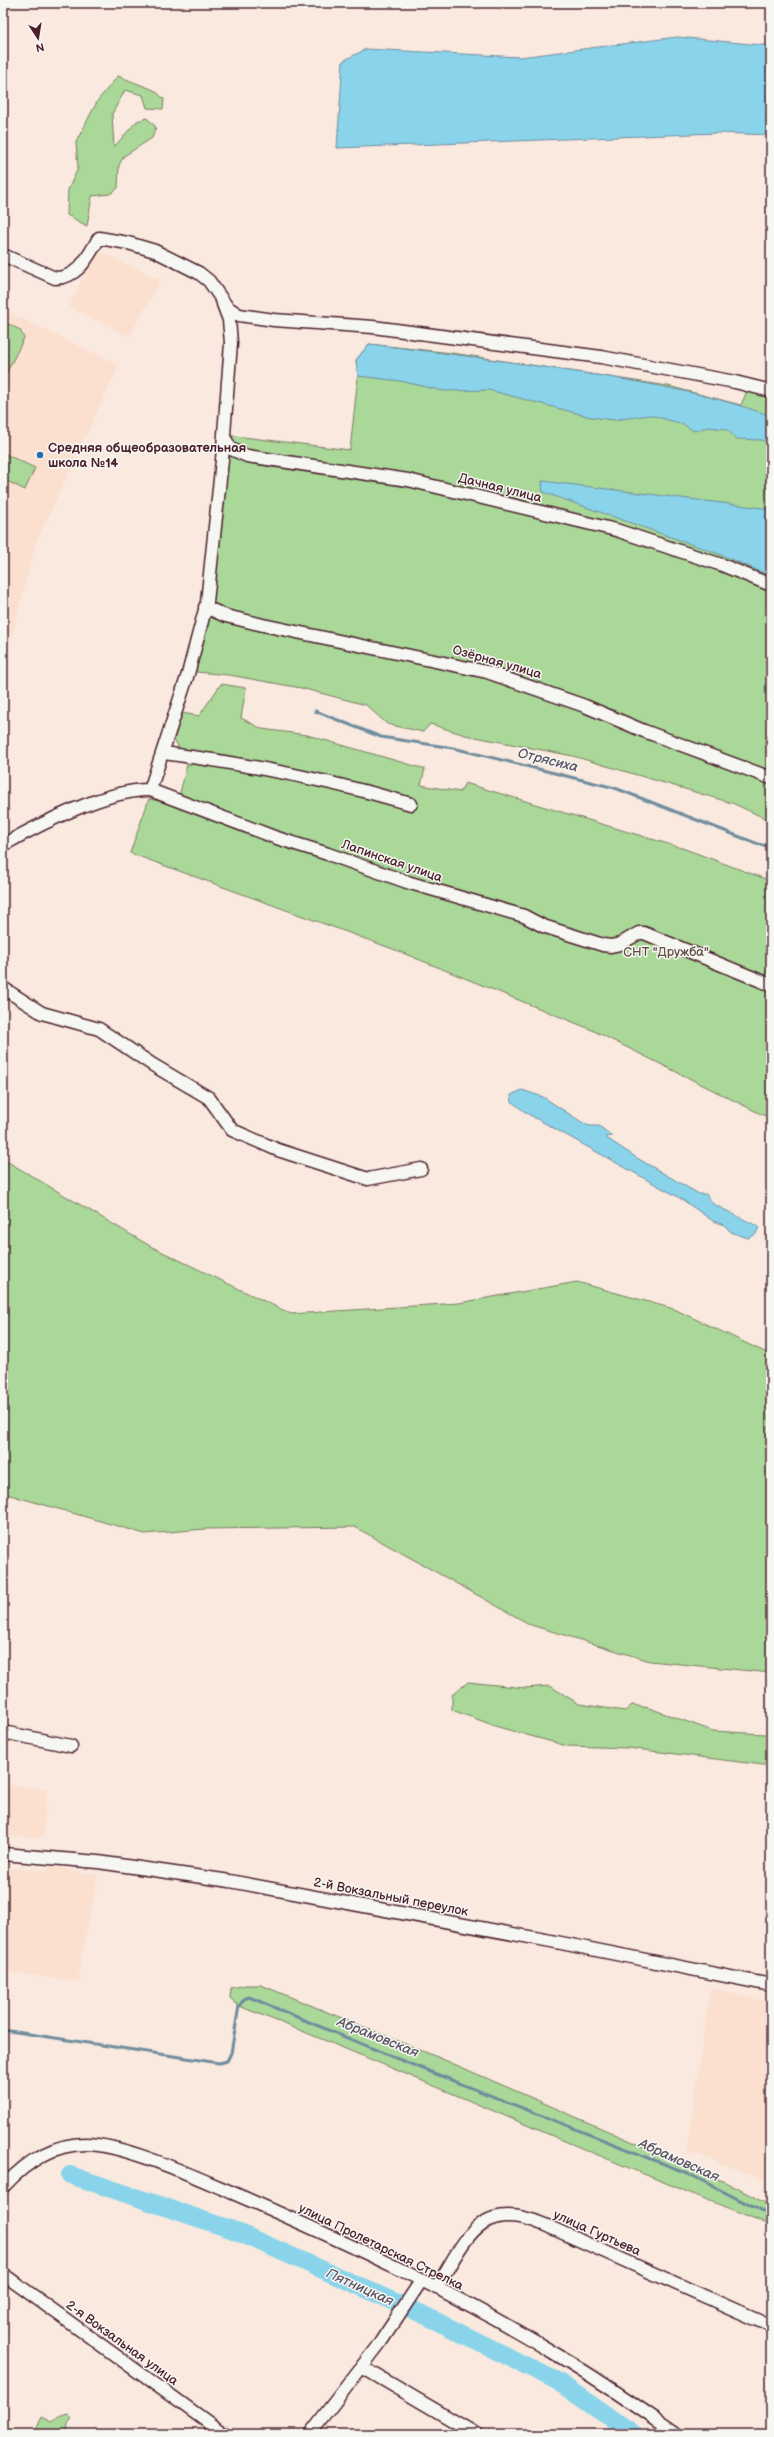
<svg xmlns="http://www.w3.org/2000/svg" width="774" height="2437" viewBox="0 0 774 2437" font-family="'Balsamiq Sans',sans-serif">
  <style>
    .built { fill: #fbe0d0 }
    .green { fill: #a9d898; stroke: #7a7c62 }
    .water { fill: #8ad4eb; stroke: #708c9e }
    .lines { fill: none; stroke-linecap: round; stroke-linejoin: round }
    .stream { stroke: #708c9e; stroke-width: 3 }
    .river { stroke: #8ad4eb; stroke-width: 18 }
    .minor-casing { stroke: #4a1f2b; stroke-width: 15 }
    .minor { stroke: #f6f6f2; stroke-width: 12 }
    .poi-dot { fill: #1f6fb2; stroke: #f6f6f2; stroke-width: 1.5 }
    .labels { text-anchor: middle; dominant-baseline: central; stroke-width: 3; stroke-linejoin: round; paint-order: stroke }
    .poi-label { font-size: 13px; font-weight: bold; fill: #4a1f2b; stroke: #f6f6f2; text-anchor: start }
    .street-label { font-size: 13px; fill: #4a1f2b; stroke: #f6f6f2 }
    .park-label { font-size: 13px; fill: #624d46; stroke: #f6f6f2 }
    .water-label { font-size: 14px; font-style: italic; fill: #5d5565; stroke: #f6f6f2 }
  </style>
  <rect width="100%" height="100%" fill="#f9e9de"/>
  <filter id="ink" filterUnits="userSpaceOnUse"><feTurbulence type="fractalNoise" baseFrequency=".025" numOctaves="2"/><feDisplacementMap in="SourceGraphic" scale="8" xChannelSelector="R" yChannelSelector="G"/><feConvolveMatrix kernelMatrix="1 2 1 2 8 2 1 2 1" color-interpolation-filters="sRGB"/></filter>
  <g filter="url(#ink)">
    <path class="built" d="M96,250L161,280L129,336L69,307Z
      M3,310L119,365L35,545L3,670Z
      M3,1784L47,1789L43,1838L5,1836L3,1839Z
      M48,1866L98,1875L80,1964L79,1982L3,1971V1867L47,1871Z
      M710,1988L771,2002V2182L687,2151Z"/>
    <path class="green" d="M118,76L154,90L164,99L163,109L147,108L143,95L125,90L112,114L114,147L137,121L147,118L156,127L152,138L124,156L119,165L118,188L110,194L92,196L87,226L67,215L68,190L78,168L76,142L98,100Z
      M3,321L20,330L24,338L3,380Z
      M369,344L452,353L668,386L741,405L752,379L771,385V821L732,803L573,756L465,735L430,724L423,732L387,724L366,705L301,688L229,675L185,671L202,609L219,434L350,450L358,376L356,360Z
      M3,453L35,468L25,490L3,479Z
      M221,684L246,688L241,718L262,729L307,735L425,769L421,785L460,792L465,783L685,849L771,881V1119L590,1029L393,949L130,853L149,799L177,805L190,753H183L174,740L182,713L199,716Z
      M3,1159L150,1246L291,1314L459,1303L577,1282L674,1309L771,1355V1673L650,1661L531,1625L355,1527L205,1529L145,1534L3,1493Z
      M468,1682L525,1688L550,1686L579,1704L625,1711L632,1705L649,1708L713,1731L765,1734L771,1736V1766L628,1748L567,1746L498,1727L452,1710V1695Z
      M246,1985H261L447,2061L725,2182L771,2206V2225C592,2156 418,2076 239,2006L230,1998L231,1988Z
      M68,2414L72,2418L68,2424L67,2434H34L42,2417L52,2422L61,2416Z"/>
    <path class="water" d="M677,37L771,46V135L718,133L337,148L343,61L366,49L520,57Z
      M369,344C438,352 507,361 576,372C643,382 708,393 771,416V443L762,440L737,439L726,429L708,427L694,431L683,424L650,415L614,420L591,417L489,390L444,391L400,381L358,376L356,360Z
      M542,481L771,509V576L719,554L543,492Z
      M522,1090L543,1097L580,1121L589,1126H599L612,1136L605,1137L637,1158L699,1194H706L713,1204L759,1227L756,1234L748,1238L731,1232L724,1225L713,1221L680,1198L528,1114L512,1102L511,1095Z"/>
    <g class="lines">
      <path class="stream" d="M315,711L381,737L453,748L615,788L758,844L771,847
        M3,2030L219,2063L227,2061L231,2053L239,2006L244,1999L249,1997L393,2057L687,2173L771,2216"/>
      <path class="river" d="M70,2175L233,2230L422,2314L557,2381L633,2434"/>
      <defs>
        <path id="minor" d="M3,255L55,278C79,278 88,256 99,238L128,243L155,251L199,273L209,281L227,307L239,315L274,320L373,327L601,357L735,382L771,391
          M224,437L231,449L247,456L408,480L616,530L722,565L771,585
          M205,607L226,616L263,625L487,672L585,706L644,731L771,778
          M164,753C248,764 329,780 411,804
          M150,790L188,674L207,602L222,460L231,343L229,320L223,304
          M3,845C40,824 108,789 150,790L277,838L328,854L407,882L524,916L543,926L603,945L611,946L620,944L639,933H644L771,985
          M3,988L42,1013L99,1029L153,1065L209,1098L232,1130L278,1150L368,1179L421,1169
          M3,1732L71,1746
          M3,1854L98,1862L230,1881L551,1941L771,1985
          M3,2187C25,2163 52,2144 85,2144C124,2144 195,2177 233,2193C344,2241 456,2293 559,2356C600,2380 638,2407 677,2434
          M3,2274L224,2434
          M436,2288C466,2240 479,2196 545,2225L771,2326
          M362,2367L476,2434
          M310,2434L380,2343L421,2281"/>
      </defs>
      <use href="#minor" class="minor-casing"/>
      <use href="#minor" class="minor"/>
    </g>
  </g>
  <circle class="poi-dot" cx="40" cy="455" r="4"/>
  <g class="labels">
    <g class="poi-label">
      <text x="48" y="448">Средняя общеобразовательная<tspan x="48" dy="15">школа №14</tspan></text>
    </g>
    <g class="street-label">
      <text transform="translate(500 488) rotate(14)">Дачная улица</text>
      <text transform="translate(497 662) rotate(16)">Озёрная улица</text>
      <text transform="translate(392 861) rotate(19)">Лапинская улица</text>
      <text transform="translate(391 1897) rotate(11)">2-й Вокзальный переулок</text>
      <text transform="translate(597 2233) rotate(24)">улица Гуртьева</text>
      <text transform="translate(381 2247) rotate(26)">улица Пролетарская Стрелка</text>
      <text transform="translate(122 2343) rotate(36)">2-я Вокзальная улица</text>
    </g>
    <g class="park-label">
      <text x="666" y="952">СНТ "Дружба"</text>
    </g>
    <g class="water-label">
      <text transform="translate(548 760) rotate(14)">Отрясиха</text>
      <text transform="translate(378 2037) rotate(22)">Абрамовская</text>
      <text transform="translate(679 2160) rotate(24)">Абрамовская</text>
      <text transform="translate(360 2287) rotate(24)">Пятницкая</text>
    </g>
  </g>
  <rect width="774" height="2437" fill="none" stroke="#f6f6f2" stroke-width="16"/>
  <rect x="8" y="8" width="758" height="2421" fill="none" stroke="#4a1f2b" stroke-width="1.5" filter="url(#ink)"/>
  <g transform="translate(38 38) rotate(168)" stroke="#f6f6f2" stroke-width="3" paint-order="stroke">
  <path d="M0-3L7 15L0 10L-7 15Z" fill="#4a1f2b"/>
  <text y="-6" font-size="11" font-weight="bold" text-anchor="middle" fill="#4a1f2b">N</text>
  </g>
</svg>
